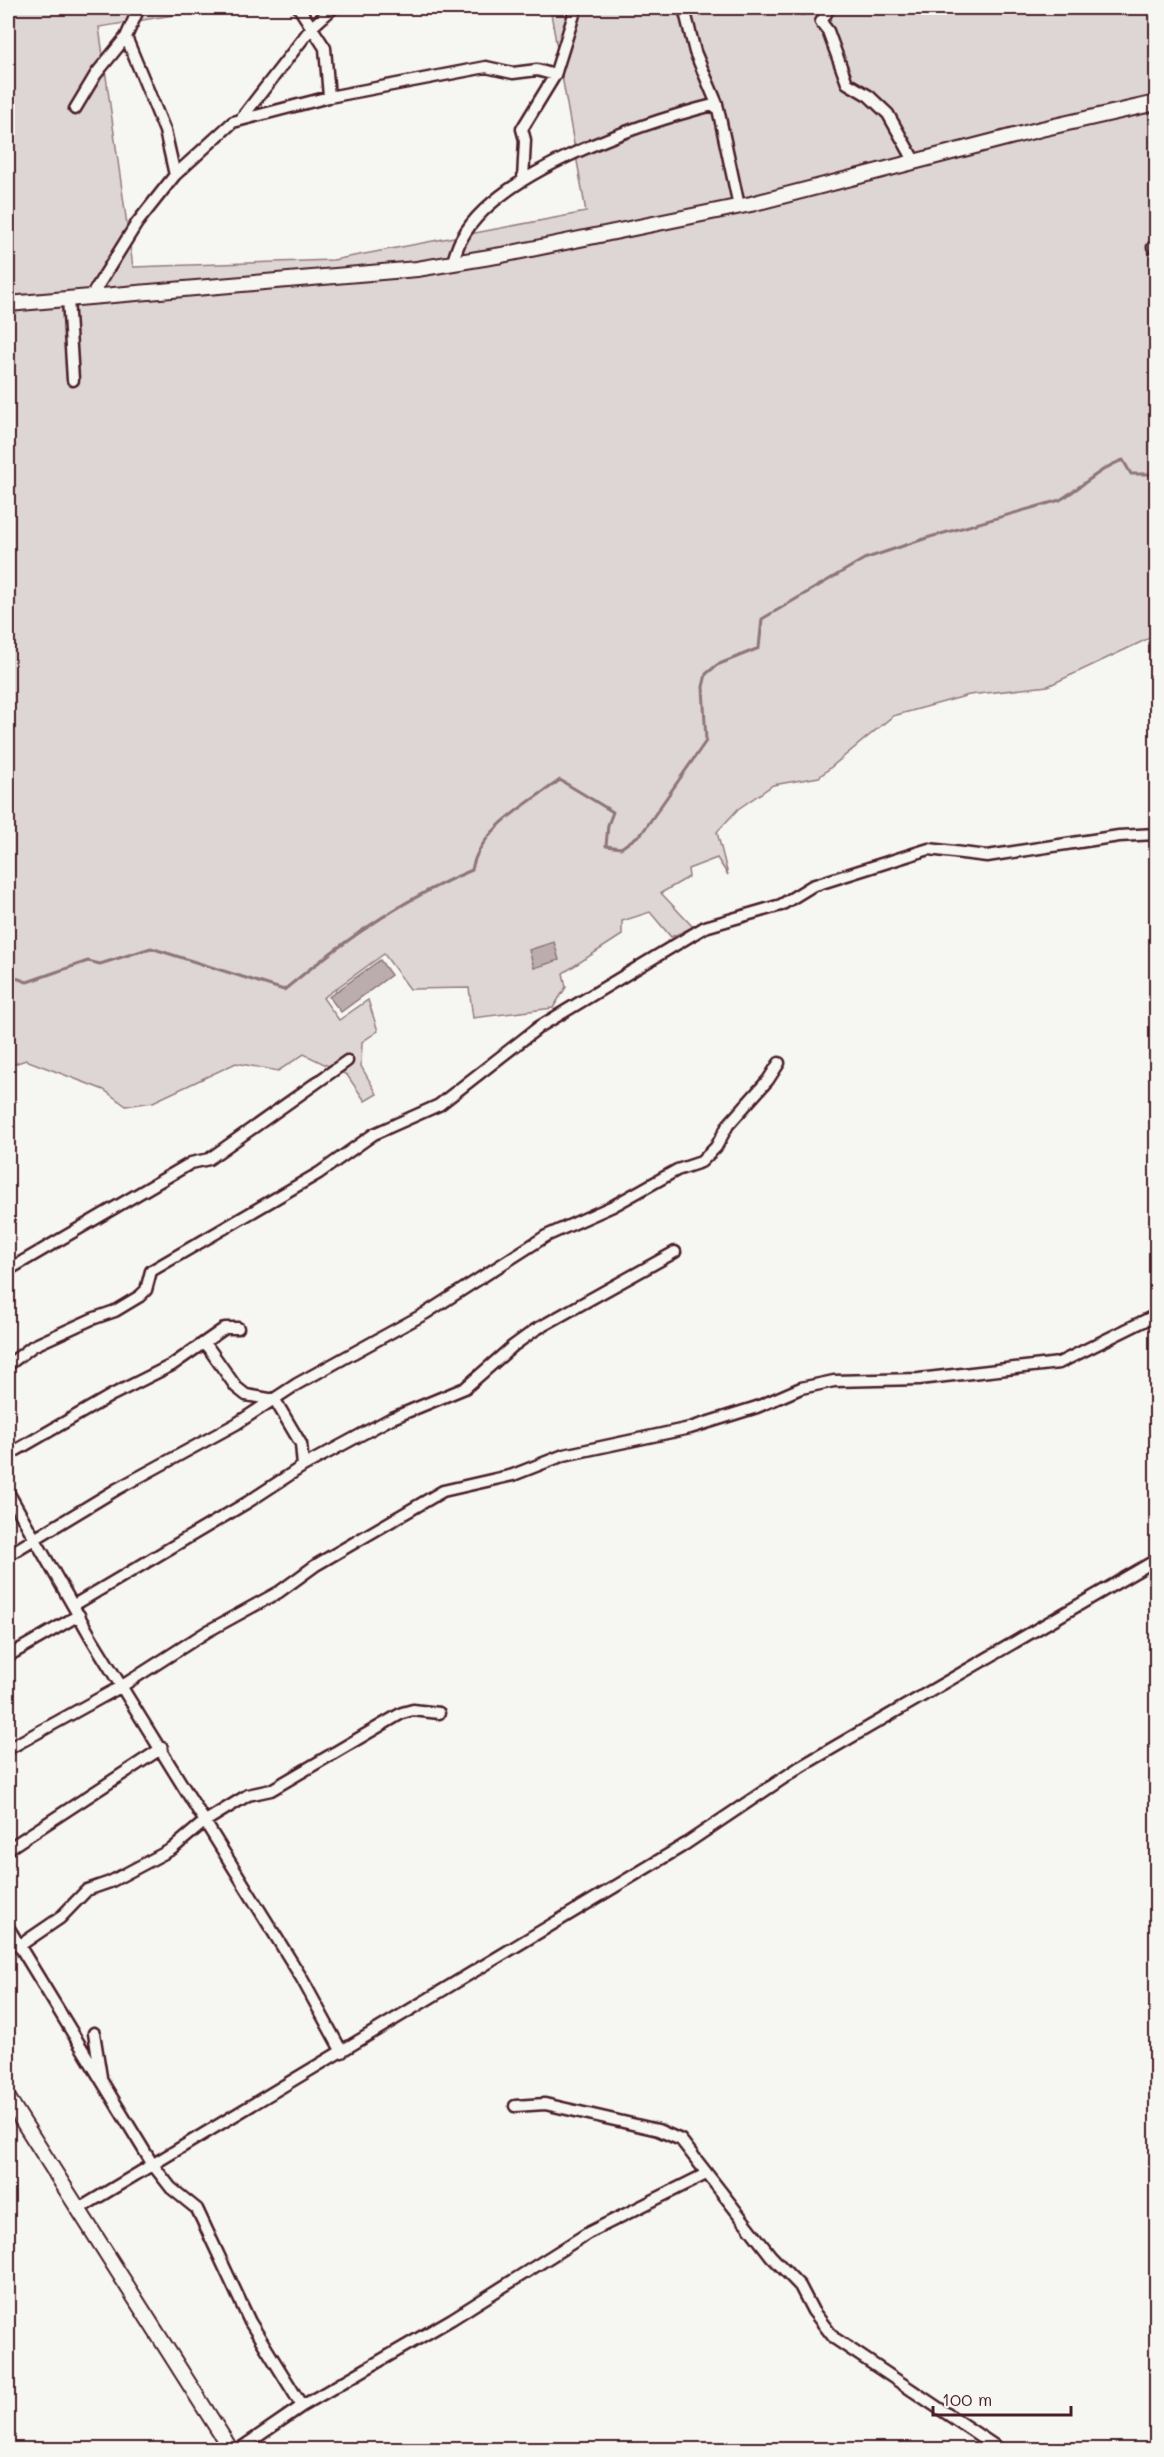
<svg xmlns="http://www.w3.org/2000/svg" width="1164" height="2457" viewBox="0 0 1164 2457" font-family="Mali,sans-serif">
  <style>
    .green { fill: #ddd6d5; stroke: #947a80; stroke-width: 1.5 }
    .water { fill: #bbadae; stroke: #8e747a; stroke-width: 1.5 }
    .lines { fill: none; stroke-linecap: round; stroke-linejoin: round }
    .stream { stroke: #8e747a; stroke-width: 3 }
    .minor-casing { stroke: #4a1f2b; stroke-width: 15 }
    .major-casing { stroke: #4a1f2b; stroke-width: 18 }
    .minor { stroke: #f6f6f2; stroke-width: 10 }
    .major { stroke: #f6f6f2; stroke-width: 14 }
  </style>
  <rect width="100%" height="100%" fill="#f6f6f2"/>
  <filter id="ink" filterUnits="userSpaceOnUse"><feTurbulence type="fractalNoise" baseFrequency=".0167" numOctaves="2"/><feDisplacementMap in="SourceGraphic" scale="12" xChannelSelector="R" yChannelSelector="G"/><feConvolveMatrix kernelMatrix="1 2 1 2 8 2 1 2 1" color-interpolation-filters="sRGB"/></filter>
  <g filter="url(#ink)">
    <path class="green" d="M8,8H217L99,27L133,267L333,260L586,212L550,8H1156V635L1048,686L969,695L893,716L819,777L773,785L738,809L717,832L728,875L717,858L688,869L689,877L661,893L693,927L671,937L650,912L622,921V935L563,973L566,987L553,1008L473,1018L469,988L410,989L384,954L323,998L339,1020L368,1000L378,1031L362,1042L361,1066L377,1094L365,1101L347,1075L304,1054L278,1071L236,1063L153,1102L126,1106L104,1090L26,1060L8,1066Z"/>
    <path class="water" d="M554,942L559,960L534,968L529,950Z
      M380,960L391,975L341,1012L329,997Z"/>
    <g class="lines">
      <path class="stream" d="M8,975L27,982L88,961L100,964L151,948L284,990C339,944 406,897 472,870C479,829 529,803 560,780L613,812L608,825L606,846L621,848L642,833L706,741L703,687L706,674L717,665L759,648L762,619L864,559L930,537L1060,500C1082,487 1100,468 1123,460L1131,474H1149L1156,478"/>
      <defs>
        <path id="minor" d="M299,8L325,48L329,97
          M684,8L695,52L717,104L739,206
          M801,8H804
          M822,8L827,12L821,22L828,31L847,83L869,96L888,114L915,162
          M126,37L165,131L175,175
          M75,109L96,74L126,37L139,8
          M241,119L312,27L333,8
          M523,180L525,140L522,129L555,75L576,8
          M1153,247L1156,246
          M452,264C455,256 457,246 462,238C499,170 645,122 717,104
          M92,295L137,223L175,175L233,122L329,97L486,67L513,73L537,70L555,75
          M68,298L73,380
          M8,1270L191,1163L209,1159L347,1061
          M205,1343L236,1387L246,1395L275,1400
          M8,1365L33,1346L92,1319L115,1311L140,1296L146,1290L151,1271L319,1173L374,1134L439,1105L539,1027L705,927L781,905L812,886L929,849L987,856L1119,836L1156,834
          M275,1400L301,1444L303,1466
          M8,1455L112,1395L172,1365L225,1328H238
          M8,1492L92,1639L301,1977L342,2052
          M8,1555L117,1489L236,1424L297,1384L426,1313L546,1236L613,1206L677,1170L701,1162L716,1147L728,1125L768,1080L779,1063
          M74,1605L248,1502L303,1466L390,1419L465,1388L513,1346L535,1330L675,1252
          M8,1656L79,1615
          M8,1749L122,1686L208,1631L279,1592L316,1565L443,1491L513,1475L564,1455L690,1428L757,1407L801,1388L834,1381L919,1379L1059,1363L1156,1315
          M8,1849L162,1748
          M8,1927L153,2165L171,2188L197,2209L250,2322L302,2406
          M19,1946L60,1918L87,1890L110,1882L172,1849L204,1822L248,1795L271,1790L402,1713L413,1710L439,1713
          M94,2033L101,2077
          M515,2106L545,2104L658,2130L681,2140L771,2256L800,2286L813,2311L834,2338L1001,2450
          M77,2210L681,1847L800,1767L1156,1560
          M238,2450L302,2406L452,2319L588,2233L706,2174"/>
        <path id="major" d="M8,304L417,269L502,255L751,204L1041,129L1156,103
          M8,2098L231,2450"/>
      </defs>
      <use href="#minor" class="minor-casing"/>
      <use href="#major" class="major-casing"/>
      <use href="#minor" class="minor"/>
      <use href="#major" class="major"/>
    </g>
  </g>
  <rect width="1164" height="2457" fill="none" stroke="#f6f6f2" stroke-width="30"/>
  <rect x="15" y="15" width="1134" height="2427" fill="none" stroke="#4a1f2b" stroke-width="2" filter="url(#ink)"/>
  <path d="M933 2406v9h138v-9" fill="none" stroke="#4a1f2b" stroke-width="3"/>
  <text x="942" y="2406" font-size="18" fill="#4a1f2b" stroke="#f6f6f2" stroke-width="4.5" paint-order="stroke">100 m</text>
</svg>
